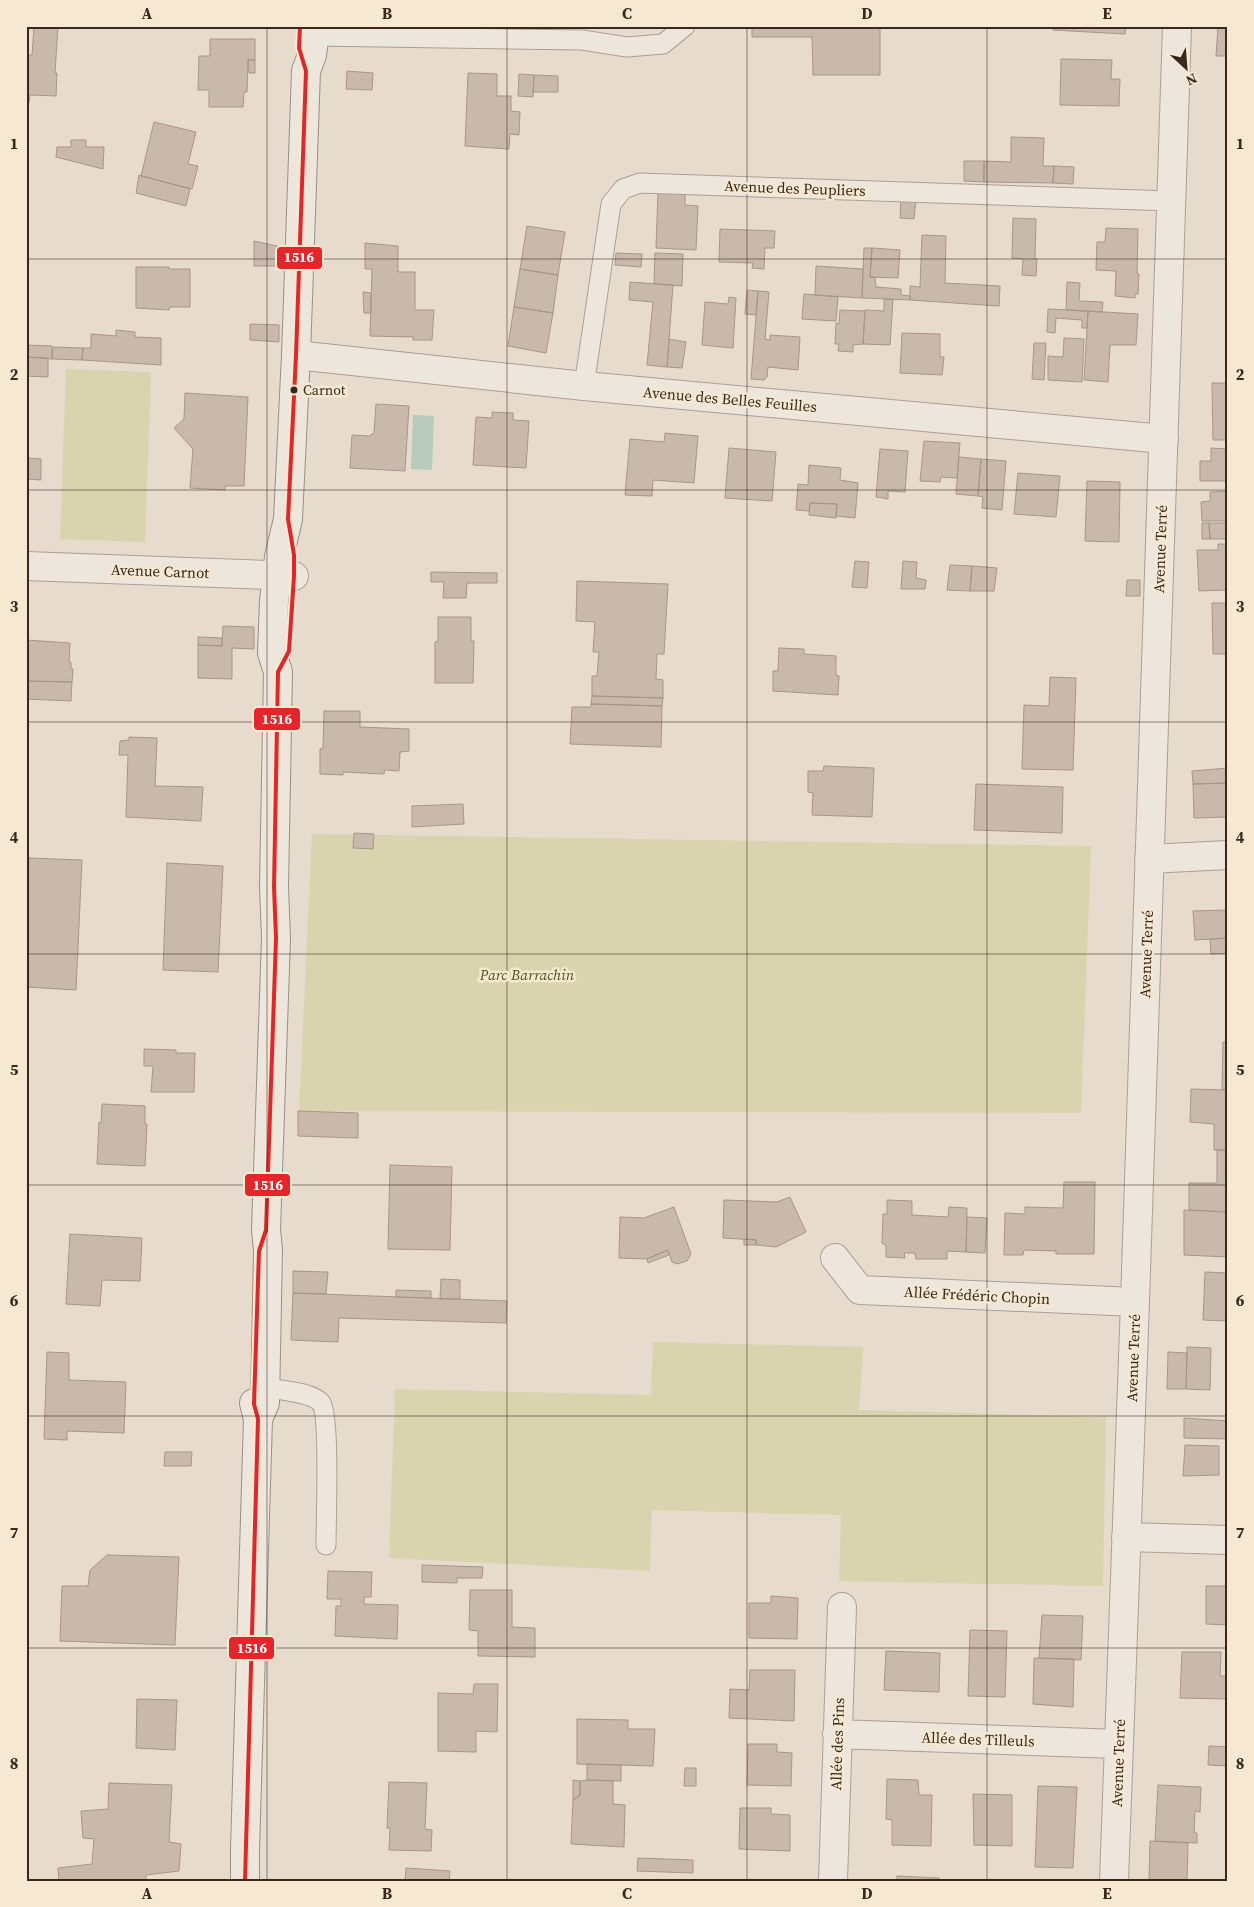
<svg xmlns="http://www.w3.org/2000/svg" width="1254" height="1907" viewBox="0 0 1254 1907" font-family="'Source Serif 4',serif">
  <style>
    .green { fill: #d8d4ad }
    .water { fill: #b8cabd }
    .building { fill: #c9b9ad; stroke: #a6968b }
    .lines { fill: none; stroke-linecap: round; stroke-linejoin: round }
    .lane-casing { stroke: #aba095; stroke-width: 21 }
    .street-casing { stroke: #aba095; stroke-width: 30 }
    .secondary-casing { stroke: #9a9085; stroke-width: 30 }
    .lane { stroke: #ede6dd; stroke-width: 19 }
    .street { stroke: #ede6dd; stroke-width: 28 }
    .secondary { stroke: #ede6dd; stroke-width: 28 }
    .bus-1-casing { stroke: #f7e8d1; stroke-width: 8 }
    .bus-1 { stroke: #e52529; stroke-width: 4 }
    .grid { fill: none; stroke: #39281d; stroke-width: 1; stroke-opacity: 0.55 }
    .bus-dot { fill: #39281d; stroke: #f7e8d1; stroke-width: 2 }
    .labels { text-anchor: middle; dominant-baseline: central; stroke-width: 5; stroke-linejoin: round; paint-order: stroke }
    .bus-label { font-size: 14px; fill: #39281d; stroke: #f7e8d1; text-anchor: start }
    .street-label { font-size: 15px; fill: #39281d; stroke: #f7e8d1 }
    .park-label { font-size: 15px; font-style: italic; fill: #4e5622; stroke: #f7e8d1 }
    .line-badge { stroke: #f7e8d1; stroke-width: 2 }
    .badge-label { font-size: 14px; text-anchor: middle; font-weight: bold; fill: #fff }
    .neatline { fill: none; stroke: #39281d; stroke-width: 2 }
    .grid-label { font-size: 16px; text-anchor: middle; font-weight: bold; fill: #39281d }
  </style>
  <rect width="100%" height="100%" fill="#e6dbcc"/>
  <path class="green" d="M66,369L151,372L145,542L60,539Z
    M312,834L1091,846L1081,1113L299,1111Z
    M653,1342L863,1347L859,1410L1106,1417L1103,1586L839,1581L841,1515L652,1510L650,1571L389,1558L395,1389L651,1395Z"/>
  <path class="water" d="M413,415L434,416L432,470L411,469Z"/>
  <path class="building" d="M34,26H58L55,73H57L56,96L30,95L29,103L26,102V55H32Z
    M752,26H880V75H813L812,37H752Z
    M1053,26H1126L1125,34L1053,30Z
    M1218,26H1228V56H1216Z
    M210,39H255V60H248L247,92H244L243,107H209V90H198L199,56H210Z
    M1061,59L1112,60L1111,79H1120L1119,106L1060,105Z
    M248,60H255V73H249Z
    M347,71L373,73L372,90L346,89Z
    M468,73L497,74V96H511V111L520,112L519,135L510,134L509,149L465,146Z
    M519,74L534,75L533,97L518,96Z
    M534,75L558,76V92H533Z
    M154,122L196,132L188,164L198,166L192,189L141,176Z
    M1011,137L1044,138L1043,166H1054L1053,183L984,182V161L1011,162Z
    M71,140H86V147H104L103,169L56,157L57,147H71Z
    M964,161H984V182L964,181Z
    M1054,166L1074,167L1073,184L1053,183Z
    M139,175L190,189L186,206L136,193Z
    M658,191L685,192V205L698,206L696,250L656,248Z
    M901,198L916,199L914,219L900,218Z
    M1013,218L1036,219L1035,259H1037L1036,276L1022,275L1023,259L1012,258Z
    M527,226L565,232L558,275L520,269Z
    M1106,228L1138,229L1137,273L1139,274L1138,294H1135V298L1115,296L1116,271L1096,270L1097,242H1105Z
    M720,229L775,231L774,248H765L764,269L752,268L753,263L719,262Z
    M922,235L946,236L945,283L1000,286L999,306L910,300V286L920,287Z
    M254,241L281,247V266H254Z
    M365,243L398,246V272H415V310H434L432,340H413V337L370,336L372,269H365Z
    M864,248H872L870,277H875L876,287L901,289V295L910,296V300L862,298Z
    M872,248L900,250L898,278L870,277Z
    M616,253L642,254L641,267L615,265Z
    M655,253L683,254L682,286L654,284Z
    M816,266L863,269L862,298L815,295Z
    M136,267H169V269H190V307H170L169,310L136,308Z
    M520,269L558,275L553,313L514,307Z
    M630,282L673,285L667,367L647,365L653,302L629,300Z
    M1067,282L1080,283L1079,301L1103,302L1102,312L1066,310Z
    M747,290L758,291L756,315L745,314Z
    M758,291L769,292L765,339L770,340V335L800,337L798,370L768,367L767,377L764,380L751,379Z
    M363,292L371,293V313H364Z
    M804,294L838,297L836,321L802,319Z
    M729,297L736,298L733,348L702,345L705,302L728,304Z
    M884,299H893L890,345L863,344L865,310L884,311Z
    M514,307L553,313L546,353L508,346Z
    M1048,309L1088,311L1087,328H1082V320L1056,318L1055,333L1047,332Z
    M840,310L865,311L863,344L853,345V352L838,351L839,344H835L836,323L839,324Z
    M1088,311L1138,314L1136,345H1110L1108,382L1084,380Z
    M250,324L279,325V342L250,340Z
    M116,330L135,332V337L161,338V365L82,360L83,348H91V334L116,336Z
    M902,333L940,334V357H944L942,375L900,373Z
    M1064,338L1084,339L1082,382L1048,380V356L1063,357Z
    M669,339L686,342L682,368L667,367Z
    M1034,343H1046L1044,380L1032,379Z
    M26,345L52,346V359L26,357Z
    M53,347L83,348L82,360L52,359Z
    M26,357L48,358V377L26,376Z
    M1212,383H1228V440H1213Z
    M185,393L248,397L244,486H225V490L190,488L193,449L174,428L184,419Z
    M376,404L409,406L405,471L350,468L352,435L369,436L374,433Z
    M492,412L513,413V420L529,421L526,468L473,465L476,417L492,418Z
    M665,433L698,436L694,483L653,480L652,496L625,495L630,439L664,442Z
    M26,438H28V458L41,459V480L27,479L26,494Z
    M924,441L960,443L957,478L941,477L940,482L920,481Z
    M729,448L776,452L772,501L725,498Z
    M1211,448L1228,449V481H1200V461H1211Z
    M880,449L908,451L905,492L888,491V499L876,497Z
    M959,457L981,459L978,496L956,494Z
    M981,459L1006,461L1002,510L982,508L983,497L978,496Z
    M809,465L841,468L840,480L858,483L855,518L836,516L837,504L810,503L809,511L796,510L798,484L808,485Z
    M1018,473L1060,476L1056,517L1014,514Z
    M1087,481L1120,482L1119,542L1085,541Z
    M1228,491V521H1202L1201,502L1210,501V492Z
    M810,503L837,504L836,518L809,515Z
    M1202,523H1209L1210,539H1202Z
    M1209,523H1228V539H1210Z
    M1218,544H1228V590L1199,591L1197,550H1218Z
    M855,561L869,562L867,588L852,587Z
    M903,561L917,562L916,578L926,580L925,589H901Z
    M950,565L972,566L970,591L947,590Z
    M972,566L997,568L994,591H970Z
    M431,572L497,573V583H467L466,598H443L444,582H431Z
    M1127,580H1140V596H1126Z
    M577,581L668,584L664,654H657L656,679L663,680V698L592,696V676H597L599,652H593L595,622L576,621Z
    M1212,603H1228V654H1213Z
    M438,617H471V641H474L473,683H435V642L438,641Z
    M223,626L254,627V649L232,648V679L198,678V645L222,646Z
    M198,637L222,638V646L198,645Z
    M26,640L70,643L69,662H71V669H73L72,682L26,681Z
    M779,648L804,649V654L836,656V675L839,676L838,695L773,691V671H778Z
    M1050,677L1076,678L1073,770L1022,769L1024,705L1049,706Z
    M26,681L72,682L71,701L26,699Z
    M592,696L663,698L662,706L591,704Z
    M591,704L662,706L661,747L570,744L572,707H591Z
    M324,711H360V727L409,729V751L400,752L399,771L385,770L384,774L343,772V775L320,774V749L323,748Z
    M129,737L157,738L155,786L203,787L201,821L126,817L128,755H119L120,741L129,740Z
    M824,766L874,768L872,817L812,815L813,793L808,792V771H823Z
    M1228,768V783L1193,784L1192,771Z
    M1228,783V817L1194,818L1193,784Z
    M976,784L1063,787L1062,833L974,830Z
    M463,804L464,824L412,827V806Z
    M354,833L374,834L373,849L353,848Z
    M28,858L82,860L76,990L26,987Z
    M167,863L223,866L218,972L163,970Z
    M1227,910L1228,938L1195,940L1193,911Z
    M1228,938V953L1211,954L1210,939Z
    M1223,1042H1228V1090H1222Z
    M144,1049L176,1050V1053H195L194,1092H151L153,1066H144Z
    M1191,1089L1228,1090V1150H1214V1124L1190,1122Z
    M102,1104L145,1106V1124H147L145,1166L97,1164L99,1122L101,1123Z
    M298,1111L358,1113V1138L298,1136Z
    M1217,1150H1228V1212L1189,1210V1183H1217Z
    M390,1165L452,1167L450,1250L388,1249Z
    M1064,1182H1095L1094,1254H1056V1251L1024,1250L1023,1255H1004L1005,1213L1025,1214V1207L1063,1208Z
    M790,1197L806,1232L776,1247L756,1245V1240L723,1238L724,1200L777,1202Z
    M887,1200L912,1201V1215L948,1217L949,1207L967,1208L966,1252L947,1251V1259H916L915,1253H904L905,1258L886,1257V1245L882,1243L883,1214H887Z
    M674,1207L691,1254L687,1261L677,1264L672,1262L668,1250L647,1259L619,1258L620,1217L644,1218Z
    M1184,1210L1228,1212V1257L1184,1255Z
    M967,1217L987,1218L985,1253L966,1252Z
    M70,1234L142,1238L140,1281L102,1280L100,1306L66,1304Z
    M744,1239L756,1240V1245H744Z
    M668,1250L669,1255L648,1263L647,1259Z
    M293,1271L328,1272L326,1294L293,1293Z
    M1205,1272L1228,1273V1321L1203,1320Z
    M441,1279L460,1280V1299H440Z
    M396,1290L431,1291V1298L396,1297Z
    M293,1293L507,1301L506,1323L339,1318L338,1342L291,1340Z
    M1187,1347L1211,1348L1210,1390L1186,1389Z
    M47,1352L69,1353V1380L126,1382L124,1433L67,1431V1440L44,1439Z
    M1168,1352L1187,1353L1186,1389H1167Z
    M1184,1418L1228,1421V1439L1184,1438Z
    M1185,1445L1219,1446V1475L1183,1476Z
    M165,1452H192L191,1466H164Z
    M107,1555L179,1557L175,1645L60,1641L62,1586H88L90,1570Z
    M422,1565L483,1567L482,1578H457V1583L422,1582Z
    M328,1571L372,1572L371,1597H364V1604L398,1605L397,1639L335,1636L336,1606H341V1599H327Z
    M1206,1586H1228V1625L1206,1624Z
    M470,1590H512V1627L535,1628V1657L478,1656V1631L469,1630Z
    M771,1596L798,1598L797,1639L749,1638V1603H771Z
    M1042,1615L1083,1616L1081,1660L1039,1658Z
    M970,1630L1007,1631L1005,1697L968,1696Z
    M886,1651L940,1653L939,1692L884,1690Z
    M1182,1652H1221L1220,1676H1228V1699L1180,1698Z
    M1034,1658L1074,1659L1073,1707L1033,1704Z
    M750,1670H795L794,1721L729,1718L730,1689L749,1690Z
    M474,1684H498L497,1732L476,1731V1752L438,1751V1693L473,1694Z
    M137,1699L177,1700L175,1750L136,1748Z
    M577,1719L628,1720V1729H655L653,1766L577,1764Z
    M748,1744H777V1752L792,1753L791,1786L747,1785Z
    M1209,1746L1228,1747V1766L1208,1765Z
    M587,1764L621,1765V1781L587,1780Z
    M685,1768H696V1786H684Z
    M887,1779L918,1780L919,1795H932L931,1846L892,1845V1820L886,1819Z
    M573,1780L580,1781V1795L573,1800Z
    M587,1780L613,1781V1804L625,1805L624,1847L571,1844L573,1800L580,1795V1781Z
    M389,1782L427,1783L425,1829L432,1830L431,1851L389,1850L390,1828H387Z
    M109,1783L172,1785L169,1842L181,1844L179,1871L146,1875V1881H59L58,1868L92,1864L94,1839L83,1838L81,1811L108,1809Z
    M1158,1785L1201,1787L1200,1812L1195,1811L1194,1833H1197V1843L1155,1841Z
    M1038,1786L1077,1787L1073,1868L1035,1867Z
    M973,1794L1012,1795V1846L974,1845Z
    M740,1808H771V1814L790,1815V1851L739,1849Z
    M1150,1841L1188,1843L1187,1881H1149Z
    M638,1858L693,1860V1873L637,1871Z
    M406,1868L450,1871L449,1881H405Z
    M897,1876L939,1878V1881H897Z"/>
  <g class="lines">
    <defs>
      <path id="lane" d="M314,36L582,40L627,47L663,44L685,26
        M584,386L611,204L623,189L640,183L1171,201
        M266,1388C279,1390 312,1392 321,1403C330,1414 326,1523 326,1545"/>
      <path id="street" d="M296,355L584,386L1164,439
        M26,566L294,576
        M1149,859L1228,855
        M835,1258L860,1290L1135,1302
        M1126,1537L1228,1540
        M837,1734L1118,1744
        M833,1881L842,1607
        M1114,1881L1135,1302L1177,26"/>
      <path id="secondary" d="M258,1419L265,1403L268,1250L266,1230L276,938L274,887L278,672L272,653L274,601L279,557L288,519L296,355L306,71L312,55L316,26
        M245,1881V1849L258,1419L254,1403"/>
    </defs>
    <use href="#lane" class="lane-casing"/>
    <use href="#street" class="street-casing"/>
    <use href="#secondary" class="secondary-casing"/>
    <use href="#lane" class="lane"/>
    <use href="#street" class="street"/>
    <use href="#secondary" class="secondary"/>
    <defs>
      <path id="bus-1" d="M245,1881L258,1419L254,1404L259,1251L266,1230L276,938L274,887L278,672L289,651L294,576V555L288,519L296,355L306,71L299,48L300,26"/>
    </defs>
    <use href="#bus-1" class="bus-1-casing"/>
    <use href="#bus-1" class="bus-1"/>
  </g>
  <path class="grid" d="M267,26V1881M507,26V1881M747,26V1881M987,26V1881M26,259H1228M26,490H1228M26,722H1228M26,954H1228M26,1185H1228M26,1416H1228M26,1648H1228"/>
  <circle class="bus-dot" cx="294" cy="390" r="4.5"/>
  <g class="labels">
    <g class="bus-label">
      <text x="303" y="390">Carnot</text>
    </g>
    <g class="street-label">
      <text transform="translate(795 188) rotate(2)">Avenue des Peupliers</text>
      <text transform="translate(730 399) rotate(5)">Avenue des Belles Feuilles</text>
      <text transform="translate(1160 549) rotate(-88)">Avenue Terré</text>
      <text transform="translate(160 571) rotate(2)">Avenue Carnot</text>
      <text transform="translate(1146 954) rotate(-88)">Avenue Terré</text>
      <text transform="translate(977 1295) rotate(3)">Allée Frédéric Chopin</text>
      <text transform="translate(1133 1358) rotate(-88)">Avenue Terré</text>
      <text transform="translate(978 1739) rotate(2)">Allée des Tilleuls</text>
      <text transform="translate(837 1744) rotate(-88)">Allée des Pins</text>
      <text transform="translate(1118 1763) rotate(-88)">Avenue Terré</text>
    </g>
    <g class="park-label">
      <text x="527" y="974">Parc Barrachin</text>
    </g>
  </g>
  <g class="line-badge">
    <rect x="276" y="246" width="47" height="24" rx="5" fill="#e52529"/>
    <rect x="253" y="707" width="48" height="24" rx="5" fill="#e52529"/>
    <rect x="244" y="1173" width="47" height="24" rx="5" fill="#e52529"/>
    <rect x="228" y="1636" width="47" height="24" rx="5" fill="#e52529"/>
  </g>
  <g class="badge-label">
    <text x="299" y="262">1516</text>
    <text x="277" y="724">1516</text>
    <text x="268" y="1190">1516</text>
    <text x="252" y="1653">1516</text>
  </g>
  <rect width="1254" height="1907" fill="none" stroke="#f7e8d1" stroke-width="55"/>
  <g transform="translate(1186 68) rotate(154)" stroke="#f7e8d1" stroke-width="4" paint-order="stroke">
  <path d="M0-4L9 19L0 12L-9 19Z" fill="#39281d"/>
  <text y="-8" font-size="14" font-weight="bold" text-anchor="middle" fill="#39281d">N</text>
  </g>
  <rect x="28" y="28" width="1198" height="1852" class="neatline"/>
  <g class="grid-label">
    <text x="147" y="19">A</text>
    <text x="387" y="19">B</text>
    <text x="627" y="19">C</text>
    <text x="867" y="19">D</text>
    <text x="1107" y="19">E</text>
    <text x="14" y="149">1</text>
    <text x="1240" y="149">1</text>
    <text x="14" y="380">2</text>
    <text x="1240" y="380">2</text>
    <text x="14" y="612">3</text>
    <text x="1240" y="612">3</text>
    <text x="14" y="843">4</text>
    <text x="1240" y="843">4</text>
    <text x="14" y="1075">5</text>
    <text x="1240" y="1075">5</text>
    <text x="14" y="1306">6</text>
    <text x="1240" y="1306">6</text>
    <text x="14" y="1538">7</text>
    <text x="1240" y="1538">7</text>
    <text x="14" y="1769">8</text>
    <text x="1240" y="1769">8</text>
    <text x="147" y="1899">A</text>
    <text x="387" y="1899">B</text>
    <text x="627" y="1899">C</text>
    <text x="867" y="1899">D</text>
    <text x="1107" y="1899">E</text>
  </g>
</svg>
